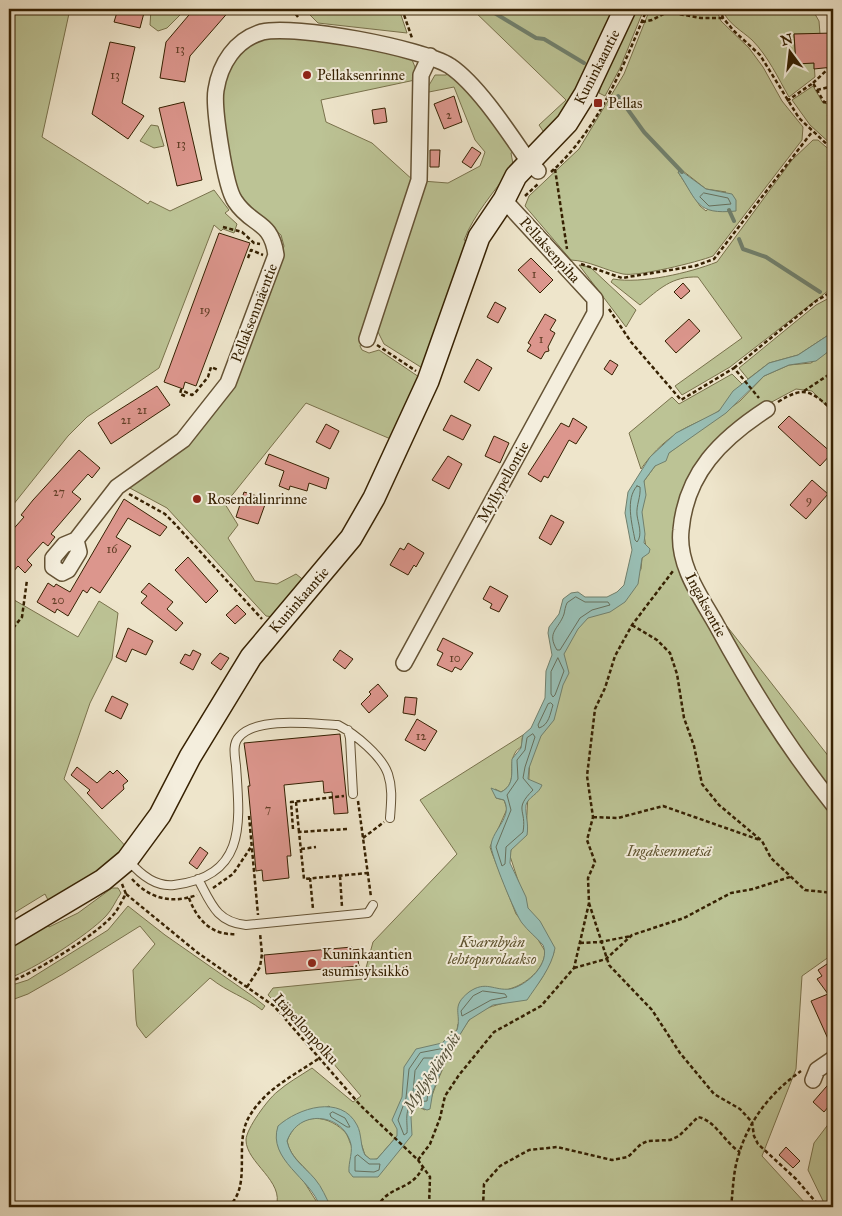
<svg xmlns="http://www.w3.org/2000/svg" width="842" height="1216" viewBox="0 0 842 1216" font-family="'IM FELL Great Primer',serif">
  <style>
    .green { fill: #bcc395; stroke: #79724c; fill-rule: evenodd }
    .water { fill: #99bfb5; stroke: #71806d }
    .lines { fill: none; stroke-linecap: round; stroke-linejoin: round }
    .shore { stroke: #68705c; stroke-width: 1 }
    .stream { stroke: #71806d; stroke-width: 4 }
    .building { fill: #dc968d; stroke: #362102 }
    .lane-casing { stroke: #645234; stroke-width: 10 }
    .street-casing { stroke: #645234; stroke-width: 18 }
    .secondary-casing { stroke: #362102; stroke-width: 24 }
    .path { stroke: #362102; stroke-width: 2.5; stroke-dasharray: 4 2.5; stroke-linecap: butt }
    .lane { stroke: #f4eedd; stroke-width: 8 }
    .street { stroke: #f4eedd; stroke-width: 15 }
    .secondary { stroke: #f4eedd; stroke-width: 21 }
    .poi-dot { fill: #8f2418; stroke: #f4eedd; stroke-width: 2 }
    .labels { text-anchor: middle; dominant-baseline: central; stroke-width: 4; stroke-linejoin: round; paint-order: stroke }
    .number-label { font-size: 12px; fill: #603e25 }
    .street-label { font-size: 15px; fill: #362102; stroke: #f4eedd }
    .poi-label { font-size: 15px; fill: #362102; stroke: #f4eedd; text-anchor: start }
    .park-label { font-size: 15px; font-style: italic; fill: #5e522e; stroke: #f4eedd }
    .water-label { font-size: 16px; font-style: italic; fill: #545038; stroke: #f4eedd }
  </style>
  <rect width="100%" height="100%" fill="#eee5cb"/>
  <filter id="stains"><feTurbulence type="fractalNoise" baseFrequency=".004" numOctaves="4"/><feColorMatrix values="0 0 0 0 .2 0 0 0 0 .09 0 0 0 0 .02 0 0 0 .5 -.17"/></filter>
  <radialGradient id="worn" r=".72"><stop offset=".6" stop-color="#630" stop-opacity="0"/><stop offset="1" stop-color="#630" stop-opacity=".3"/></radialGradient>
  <path class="green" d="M9,9H70L42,137L148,204L150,201L170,211L214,190L229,210L225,213L237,224L234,233L223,229L221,231L214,225L159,368L87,417L68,436L9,510Z
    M151,9H186L167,28L158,31L150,25Z
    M304,9H399L407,33L318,23Z
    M472,9H620L611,31L547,137L539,125L566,100Z
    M632,9H644L620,68L605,96L599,93L605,72Z
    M650,9H716L721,21L749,48L763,67L782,101L803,127L802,140L713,256C698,262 637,277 623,274C604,270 590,261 571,260L525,206L529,196L579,149L624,74ZM683,171L706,189L726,192L706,211L700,206L678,172Z
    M722,9H812L819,21L820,34H794L796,64L814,63L815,77L789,97C778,78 768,56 752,40C741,30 728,24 722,9Z
    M281,34L410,55L415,67V80L321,100L326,122L372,143L414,181L360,346L362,350L369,353L379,350L422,379L393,440L306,403L225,504L238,525L228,538L255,581L277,584L296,574L306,582L274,617L266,616L167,508L128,487L235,385L274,281L284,246L281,235L243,203L233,186L222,104L223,80L242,48L259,38Z
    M450,72L471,91L514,151L511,153L513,164L510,170C494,192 474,214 464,240L466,241L427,371L384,344L376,328L422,181L448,183L480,166L485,152L475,140L454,87L424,93L425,88L428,87L435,75H446Z
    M813,86L823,103L833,105V111L827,115L833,123V146L810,125L792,100Z
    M151,125L158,126L164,146L154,148L140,141Z
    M813,140H818L833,153V287L730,367L682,395L675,386L742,338L698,277C672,276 659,289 640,305L611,282L613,279C642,284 689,273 717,262L792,160Z
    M579,265L590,267L636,310L626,327Z
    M833,296V332L798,355L769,363L748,379L739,368L816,305Z
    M833,348V413L812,391L796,389L768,404L724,436L693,468L685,487L676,544L708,602L833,762V954L802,976L796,1069L762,1156L806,1204L744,1207H329C323,1196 318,1182 309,1173C300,1162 290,1156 287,1141C297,1114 324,1112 344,1131C349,1136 349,1143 353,1148C359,1157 370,1165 378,1174L417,1106L425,1110L430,1102C435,1084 461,1024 475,1014C485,1008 493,1006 504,1003C535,996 543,980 554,952L529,914L510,856L511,849L526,831L530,757L560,657L581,618L618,604L641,569L642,558L647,553L640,511L644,481L655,466L666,455L740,401L764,376L789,365L811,363Z
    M732,374L742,384C733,391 729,403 720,410C707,420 689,424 676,434C662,443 650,456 641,469L629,433L672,397L679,404Z
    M9,597L78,637L99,601L118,613L112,659L90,703L64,779L129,850L78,886L48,900L45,894L9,916Z
    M523,735C521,740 523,743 521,747C519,749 516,750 515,753C507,766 519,783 501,792L495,789L496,798L504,800L507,809L490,847L492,853L516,914L537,938L545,951C545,969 525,985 509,989L458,1024L457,1030L445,1040L397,1136L377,1159L371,1160L365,1155L361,1143L329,1106L281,1130L294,1171L301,1177L320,1207H276C285,1181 246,1163 246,1140C246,1129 268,1099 277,1092C287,1083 300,1076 312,1068L353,1102L361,1096L327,1056L268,995L273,988L363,979L373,942L457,854L420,800Z
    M112,888H118L121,893C116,900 112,910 106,916C88,935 33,970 9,978V941L45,921L49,927L78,913Z
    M128,906L165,935L251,995L265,1006L262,1010C244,996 229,993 210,978L146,1038L137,1026L136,1020L133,970L155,944L140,926L63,974L28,994L9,1001V986L28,980L108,930Z
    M833,1118V1202L825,1205L808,1170L814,1143Z"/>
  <path class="water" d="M680,170L706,189L732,194L736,200V211C696,215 698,202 678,172Z
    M833,332V348L816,361L789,365L764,376L726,413L669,453L666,461L655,466L644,481L646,495L642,512L645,534L644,543L650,549L649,553L642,558L638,584L625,602L610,612L588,618L578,629L564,654L569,673L563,685L554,720L541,736L529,768L528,779L542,785C539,794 528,797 526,805C525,814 529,824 527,835L511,850L510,863L526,897L528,908L540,921L555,948C552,967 537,985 527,1000L493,1005L469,1020L448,1054L433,1091L430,1109L427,1110L417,1106L411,1117L412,1135L378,1177H353L349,1172C348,1162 354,1151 350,1141C341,1114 299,1108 287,1141C291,1159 304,1166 315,1179C322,1187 326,1198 331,1207H320C311,1178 267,1160 278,1126C298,1108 341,1094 357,1125C362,1134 360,1146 365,1155L370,1159H377L397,1136V1129L392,1120L402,1097L404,1067L416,1049L442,1043L457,1030C462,1013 450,1007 469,992C486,980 494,991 510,989C527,986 551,963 543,945C536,937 528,931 522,923C516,916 490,853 491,845C493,829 513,817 504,800L496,798L491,788L501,792C515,785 511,772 512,759L521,748L523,735L531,728L545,698L546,671L552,655L548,633L549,627L559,614L563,599L571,593L578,592L585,597H607L617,592L624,585L632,550L625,513L628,492L650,457L676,433L719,411L733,391L769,363L798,355Z"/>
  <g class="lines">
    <path class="shore" d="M704,193L728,198L731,204L709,206L700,197Z
      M637,486L640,487C641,497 636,505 637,515C638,523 643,535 637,542L635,540C632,524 625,499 637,486Z
      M576,597L585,602H608L610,605L592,610L580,618L560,650H557C546,632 559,629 564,614C565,610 565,607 567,603Z
      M558,658L564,671L555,695L553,697L551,694V672Z
      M551,703L553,705C550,714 549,725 539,728L538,725L548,704Z
      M533,734L535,737L525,767L523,778L533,790C513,810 527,809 523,832L506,847L505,864L502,866L496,847L511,810L507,795L518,779L517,760L525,750L527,738Z
      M483,991L505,994L507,997L491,1000L462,1016L461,1011L473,996Z
      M441,1049L444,1051C441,1068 427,1083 427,1101C423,1102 419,1100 415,1102C403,1107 408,1124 407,1133L404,1135L398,1120L406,1098L409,1069L420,1053Z
      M424,1058H433L435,1061L421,1093L415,1095L413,1092L415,1071Z
      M333,1112L345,1118L350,1127H347L331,1117L330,1114Z
      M358,1155L369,1164H380L379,1170L374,1172L355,1171V1157Z"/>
    <path class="stream" d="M488,9L536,38L544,39L584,63
      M618,96L644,132L682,172
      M729,210L734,221
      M739,239L743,249L766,257L820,292
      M831,300L833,301"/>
  </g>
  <path class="building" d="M118,9H145L140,28L114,22Z
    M194,9H231L190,56L185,82L160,78L166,42Z
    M833,33V67L814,69V63L796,64L794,34Z
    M110,42L135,47L122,103L144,116L128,139L92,114Z
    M454,96L462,122L444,129L434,104Z
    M184,102L202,180L177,186L159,108Z
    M385,108L387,122L374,124L372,110Z
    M472,147L481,153L471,168L462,162Z
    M430,150H440L439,167H430Z
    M219,233L250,243L196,386L185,382L183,389L164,382Z
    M531,258L553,280L540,293L518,270Z
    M683,283L690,291L681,299L674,292Z
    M495,302L506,308L498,323L487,317Z
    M545,314L556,320L550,330L555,333L548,347L549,351L545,352L541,359L527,351L531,345L528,343Z
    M689,319L700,331L676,353L665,341Z
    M477,359L492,368L479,391L464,382Z
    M610,360L618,365L612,375L604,369Z
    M157,386L170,405L111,444L98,423Z
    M451,415L471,425L463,440L443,430Z
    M789,416L832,453L820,466L778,427Z
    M573,418L587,427L576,444L569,440L548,478L544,476L541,482L528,474L561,423L569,427Z
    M326,424L339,431L330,449L316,442Z
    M494,436L509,443L500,463L485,456Z
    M79,450L100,468L92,478L88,474L72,492L81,499L51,534L55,537L48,546L43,542L27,560L32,565L25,573L18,566L9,577V534L24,517L21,515L33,500Z
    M269,454L329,478L326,489L309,483L307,491L290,486L289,490L279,486L284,471L265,464Z
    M448,456L462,464L449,489L432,480Z
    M812,480L828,494L806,519L790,505Z
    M244,492L267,499L258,524L236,517Z
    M124,499L167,527L160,536L128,518L116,537L131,546L100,593L91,587L87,593L83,590L68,616L57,609L55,613L37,602L48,583L54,587L56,584L70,592Z
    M551,515L564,522L551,545L539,538Z
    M408,543L424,553L416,567L414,565L408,575L390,565L400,548L404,550Z
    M188,557L218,591L206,603L175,570Z
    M149,583L173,602L167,609L183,623L176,631L141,603L147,596L141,592Z
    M490,586L508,596L499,612L490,608L492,604L483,599Z
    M237,605L246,614L235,624L226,615Z
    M128,628L153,641L146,655L132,649L126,662L116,657Z
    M443,638L473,653L461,670L455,667L452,672L437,665L443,653L437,650Z
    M193,650L201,654L193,670L180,663L185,654L190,656Z
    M340,650L353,659L345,669L333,660Z
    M220,653L229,658L221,670L211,663Z
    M378,684L388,696L369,713L361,704L371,694L369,692Z
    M112,696L128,704L121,719L105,711Z
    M405,697L417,698L415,715L403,713Z
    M417,719L437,731L425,751L405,740Z
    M340,734L348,813L334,814L332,792L324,793L323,781L284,785L291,856H287L289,878L263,881L262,870L256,871L248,786H250L244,743Z
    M77,767L97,783L110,771L113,774L117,770L128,781L123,785L124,789L102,809L87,793L90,790L71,775Z
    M200,847L208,853L197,869L189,863Z
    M352,947V950L361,949L362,960H358L359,966L266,974L264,955Z
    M833,960V1050L811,1001L828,994L817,979L822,976L818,970Z
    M833,1079V1101L824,1112L813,1102Z
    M786,1147L800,1161L793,1168L779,1155Z"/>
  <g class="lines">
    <defs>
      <path id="lane" d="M348,730L350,738L353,794
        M129,861C140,874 156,887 174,885C247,876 240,823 236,766C235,757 232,744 239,737C257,716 313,724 338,725C355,734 382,756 388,774C393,789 391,803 390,818
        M198,879C211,903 216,922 246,925L368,913L373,905"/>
      <path id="street" d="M367,339L419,180L421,75L430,56
        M767,409C721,439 686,473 681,530C677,564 700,596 716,624C750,687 788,748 833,804
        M76,540L79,552L68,570L62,573L53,567V558L64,545L76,540L117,487L183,440L228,383L276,255C271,219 252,227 235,201C225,187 213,107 216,90C220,64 235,40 262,32C294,24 422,48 450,66C478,85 509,133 529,162L538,171
        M404,663L595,313V299L504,200
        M813,1080L817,1070L833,1059"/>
      <path id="secondary" d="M9,936L103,880L127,860L160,815L190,757L251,657L351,538L374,498L428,381L479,237L504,200L516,176L567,123L585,94L625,9"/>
    </defs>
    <use href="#lane" class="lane-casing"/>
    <use href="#street" class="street-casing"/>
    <use href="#secondary" class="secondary-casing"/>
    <path class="path" d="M292,9L298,17
      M402,9L412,38
      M720,9L723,18L734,31L760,55L799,118L833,150
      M667,12L701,18H723
      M642,22L652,20L673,9
      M813,83L829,68
      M817,90L833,86
      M787,101L813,83L824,102L833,103
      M555,169L567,249
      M551,172C599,129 623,67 647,9
      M525,196L538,184
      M223,227L242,232L254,243L260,244
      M248,258L251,250L263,255
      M581,264L622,278L695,266L714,259L812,132
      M609,309L631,342L681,400L734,368L759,398
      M377,345L416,371
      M734,368L816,301L833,291
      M804,391L833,372
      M185,396L180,394L181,390L192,395L195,393L208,377L211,367L218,370
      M778,402C805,385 810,391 833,410
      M129,494L165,514L175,524L262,619
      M632,625L657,640L670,653L677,674L684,718L694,746L702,784L719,805L762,841L771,858L805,890L833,893
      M9,633L22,617L27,580
      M358,801L371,897
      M296,802L299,832
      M249,816L258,915
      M593,817L618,818L663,806L760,840
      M293,829L291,802L344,796
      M347,829L299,832L304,879L368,873
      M363,838L384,822
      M301,849L316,847
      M340,876L342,907
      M310,878L313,909
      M132,879C150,899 171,904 197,895
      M213,888L233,874L251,847
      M126,894L198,953L274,1006L361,1106L418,1160L430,1177L429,1207
      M189,898C197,920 212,936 237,934
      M589,903L609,965L652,1010L680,1053L714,1094L740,1109L752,1122L754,1136L758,1144L796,1179L820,1207
      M580,943L600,942L631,936
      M574,968L606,959L632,935L684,918L731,893L753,889L790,877
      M9,982C33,974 98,934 114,914C119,908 122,900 126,894L122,884
      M247,987L260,967L262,954L260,933
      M418,1160L430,1144L440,1118L445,1096L459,1075L494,1032L541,1006L574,968L589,903L588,878L595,862L587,840L593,817L587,776L595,709L605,688L615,656L632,625L673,571
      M228,1207C253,1186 233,1144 249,1117C265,1089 293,1076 318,1059
      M377,1207C390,1184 411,1192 423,1167
      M483,1207L484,1184L500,1166L529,1150L557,1147L612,1160L628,1157L641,1144L648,1141L670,1140L679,1136L698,1117C715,1120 725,1143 740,1152
      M731,1207C733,1191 733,1173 738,1157C748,1121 771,1092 801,1071"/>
    <use href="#lane" class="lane"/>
    <use href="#street" class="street"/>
    <use href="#secondary" class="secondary"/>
  </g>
  <g class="poi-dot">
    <circle cx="307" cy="75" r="5"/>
    <rect x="593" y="98" width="10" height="10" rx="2.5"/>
    <circle cx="197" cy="499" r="5"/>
    <circle cx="312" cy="963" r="5"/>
  </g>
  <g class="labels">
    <g class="number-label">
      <text x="180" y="49">13</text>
      <text x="115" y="75">13</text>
      <text x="449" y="115">2</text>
      <text x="181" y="144">13</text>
      <text x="534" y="274">1</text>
      <text x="205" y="310">19</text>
      <text x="541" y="339">1</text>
      <text x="142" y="410">21</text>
      <text x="126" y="420">21</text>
      <text x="59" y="492">27</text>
      <text x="809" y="500">9</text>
      <text x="112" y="549">16</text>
      <text x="58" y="600">20</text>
      <text x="455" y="658">10</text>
      <text x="421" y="736">12</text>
      <text x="268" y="809">7</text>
    </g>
    <g class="street-label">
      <text transform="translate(597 67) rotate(-63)">Kuninkaantie</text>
      <text transform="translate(550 250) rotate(48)">Pellaksenpiha</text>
      <text transform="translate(254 313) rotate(-69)">Pellaksenmäentie</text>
      <text transform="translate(503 482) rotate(-61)">Myllypellontie</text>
      <text transform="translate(299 600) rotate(-49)">Kuninkaantie</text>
      <text transform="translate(706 605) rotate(62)">Ingaksentie</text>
      <text transform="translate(306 1029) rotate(48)">Itäpellonpolku</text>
    </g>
    <g class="poi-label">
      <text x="317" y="75">Pellaksenrinne</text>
      <text x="608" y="103">Pellas</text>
      <text x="207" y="499">Rosendalinrinne</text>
      <text x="322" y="954">Kuninkaantien<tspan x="322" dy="17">asumisyksikkö</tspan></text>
    </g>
    <g class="park-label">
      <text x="669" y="851">Ingaksenmetsä</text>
      <text x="492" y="942">Kvarnbyån<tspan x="492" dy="17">lehtopurolaakso</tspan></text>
    </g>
    <g class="water-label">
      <text transform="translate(432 1072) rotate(-57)">Myllykylänjoki</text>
    </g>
  </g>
  <rect width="842" height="1216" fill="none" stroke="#eee5cb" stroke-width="30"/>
  <rect x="10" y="10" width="822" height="1196" fill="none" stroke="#362102" stroke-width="2.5"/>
  <rect x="15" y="15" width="812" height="1186" fill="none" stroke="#362102"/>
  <g transform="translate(790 52) rotate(345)" stroke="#f4eedd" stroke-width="4" paint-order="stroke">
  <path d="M0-4L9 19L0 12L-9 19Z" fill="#362102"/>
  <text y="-8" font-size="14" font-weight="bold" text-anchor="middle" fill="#362102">N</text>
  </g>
  <rect width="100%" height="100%" filter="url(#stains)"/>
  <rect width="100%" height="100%" fill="url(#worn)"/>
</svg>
